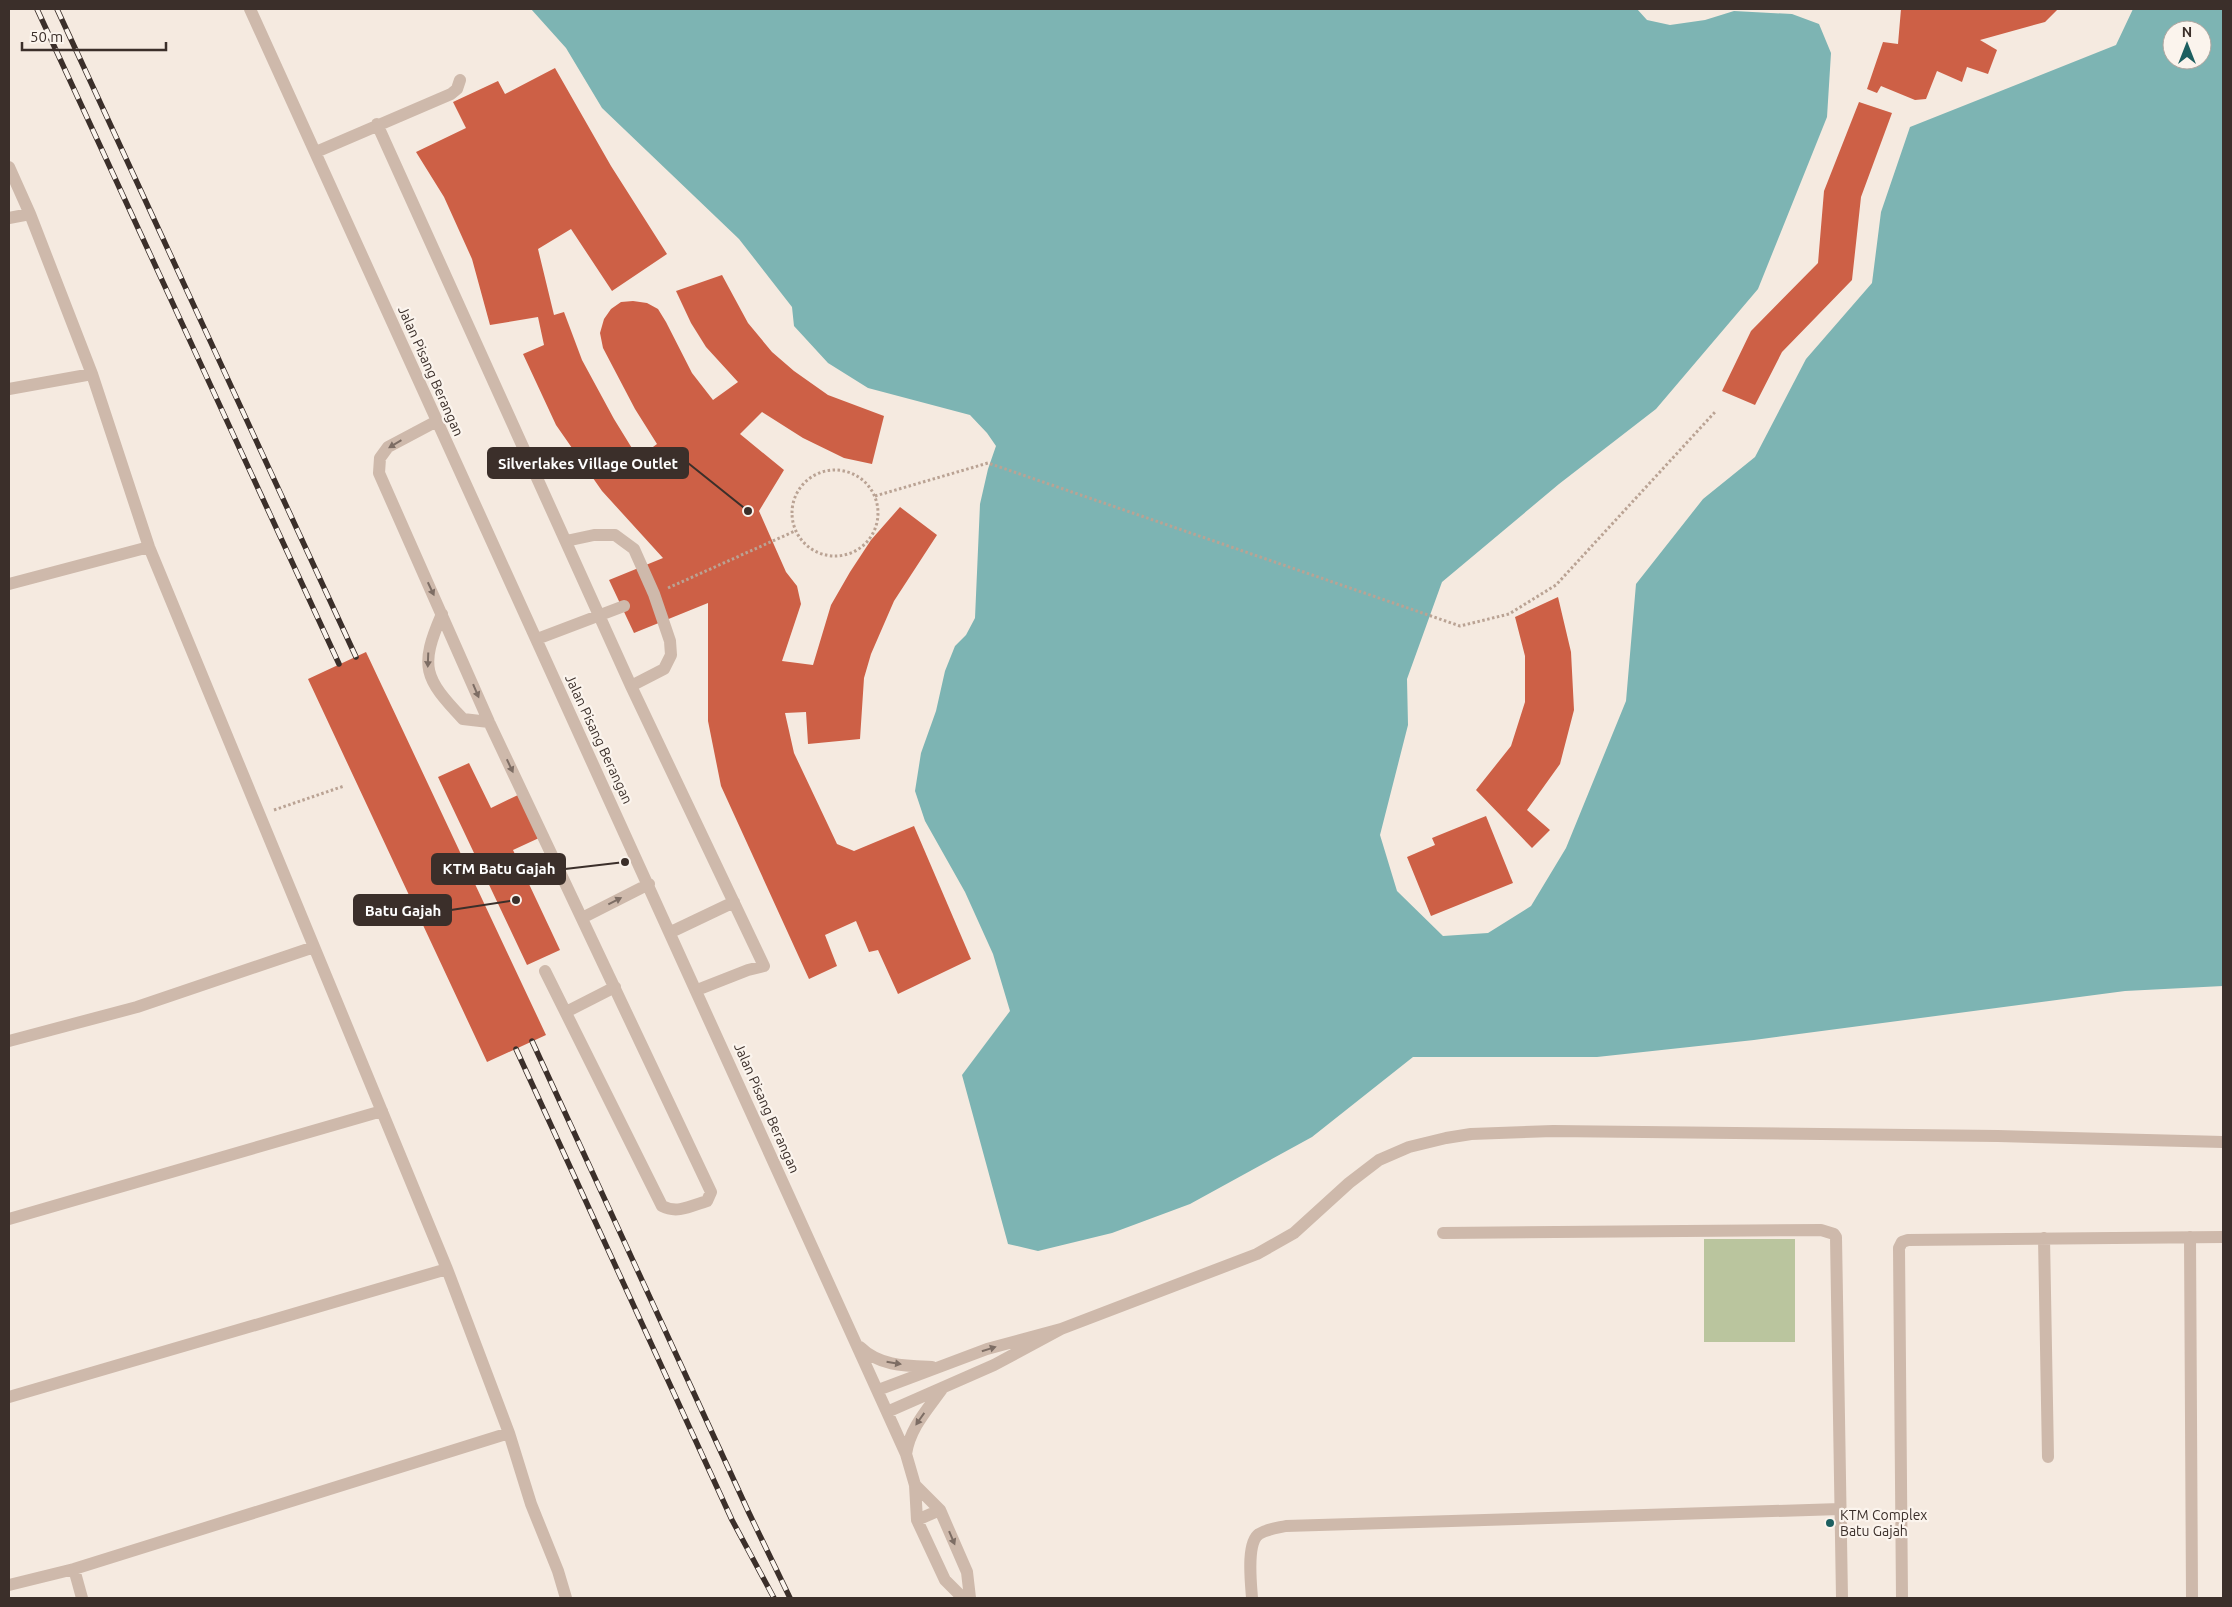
<svg xmlns="http://www.w3.org/2000/svg" width="2232" height="1607" viewBox="0 0 2232 1607" font-family="Ubuntu,sans-serif">
  <style>
    .green { fill: #bac59e }
    .water { fill: #7db4b3; fill-rule: evenodd }
    .building { fill: #cd6046 }
    .lines { fill: none; stroke-linecap: round; stroke-linejoin: round }
    .path { stroke: #baa394; stroke-width: 3; stroke-dasharray: 2.5 2.5; stroke-linecap: butt }
    .minor { stroke: #ceb9ab; stroke-width: 12 }
    .rail-casing { stroke: #3b2f2a; stroke-width: 5.5 }
    .rail { stroke: #fbf4ed; stroke-width: 4; stroke-dasharray: 11; stroke-linecap: butt }
    .oneway { fill: #7d6d64 }
    .poi-dot { fill: #1d5f60; stroke: #fbf4ed; stroke-width: 2 }
    .labels { text-anchor: middle; dominant-baseline: central; stroke-width: 4.5; stroke-linejoin: round; paint-order: stroke }
    .street-label { font-size: 14px; fill: #3b2f2a; stroke: #fbf4ed }
    .poi-label { font-size: 14px; fill: #3b2f2a; stroke: #fbf4ed; text-anchor: start }
    .leader { fill: none; stroke: #3b2f2a; stroke-width: 2 }
    .callout-dot { fill: #3b2f2a; stroke: #fbf4ed; stroke-width: 2 }
    .callout { fill: #3b2f2a; stroke: #3b2f2a; stroke-width: 2 }
    .callout-label { font-size: 15px; text-anchor: middle; font-weight: bold; fill: #fff }
  </style>
  <rect width="100%" height="100%" fill="#f5eae0"/>
  <path class="green" d="M1704,1239H1795V1342H1704Z"/>
  <path class="water" d="M531,9H1637L1647,20L1670,25L1705,20L1734,11L1792,14L1819,24L1831,53L1827,117L1758,289L1656,409L1559,484L1442,582L1407,679L1408,725L1380,835L1397,891L1443,936L1488,933L1531,906L1566,848L1626,701L1636,584L1703,499L1755,457L1806,359L1872,283L1881,212L1910,127L2116,45L2133,9H2223V986L2125,991L1754,1040L1597,1057H1413L1312,1137L1190,1204L1112,1233L1038,1251L1008,1244L962,1075L1010,1011L993,954L965,892L925,821L915,791L921,753L936,711L945,671L955,646L966,635L975,618L980,504L988,469L996,446L987,433L970,415L868,388L828,363L794,326L792,307L739,239L602,108L566,48ZM2172,30H2202V60H2172Z"/>
  <path class="building" d="M1901,9H2058L2045,22L1980,40L1997,50L1988,74L1967,67L1962,82L1937,71L1926,99L1915,100L1881,86L1877,93L1867,89L1883,42L1898,44Z
    M555,68L611,166L667,254L612,291L571,229L538,249L554,315L564,312L582,360L614,419L638,458L657,444L635,409L603,348L600,333L604,319L611,309L621,302L633,301L647,303L658,309L666,322L692,373L713,400L738,382L706,347L691,323L676,291L722,275L748,323L772,352L794,371L828,395L884,416L872,464L844,458L803,438L762,412L740,434L784,470L759,511L786,572L797,586L801,604L782,661L813,665L831,605L850,572L871,540L900,507L937,535L894,601L871,654L864,678L860,739L808,744L806,712L785,713L794,753L837,844L854,851L914,826L971,959L898,994L878,950L869,952L856,921L825,935L837,966L809,979L721,786L708,721V603L634,633L609,580L663,558L602,491L556,425L523,354L544,345L538,317L490,325L472,259L444,197L416,152L466,128L453,102L498,81L505,94Z
    M1859,102L1892,113L1861,197L1852,280L1782,352L1755,405L1722,391L1751,331L1818,263L1824,191Z
    M1558,597L1571,652L1574,710L1560,764L1527,810L1550,830L1532,848L1476,790L1511,746L1525,702V656L1515,617Z
    M366,652L546,1035L487,1062L308,679Z
    M469,763L491,808L518,795L539,838L513,850L560,950L527,965L438,777Z
    M1486,816L1513,883L1431,916L1407,857L1435,845L1432,838Z"/>
  <g class="lines">
    <path class="path" d="M792 513a43 43 0 1 1 86 0a43 43 0 1 1-86 0Z
      M875,496L988,463L1460,626L1509,614L1556,585L1715,412
      M668,588L795,531
      M274,810L344,786"/>
    <path class="minor" d="M250,9L887,1412L906,1454L915,1485L917,1520L945,1580L963,1598
      M377,124L631,686L764,966L748,970L697,990
      M316,152L451,94L457,89L460,80
      M9,167L30,214L92,374L149,547L447,1269L509,1433L531,1504L558,1571L566,1598
      M9,218L30,214
      M9,389L92,374
      M437,421L388,447L380,458L379,473L489,722L711,1192L707,1201C691,1206 677,1214 662,1206L545,971
      M566,541L594,535H615L634,549L654,594L670,641L671,655L664,669L631,686
      M9,584L149,547
      M442,614C419,667 424,678 463,719L489,722
      M537,639L624,606
      M582,918L649,884
      M671,932L734,902
      M566,1012L615,987
      M9,1041L137,1007L314,947
      M9,1219L382,1111
      M1443,1233L1821,1230L1834,1234L1836,1237L1842,1598
      M2190,1237L2192,1598
      M2044,1238L2048,1457
      M1061,1329L1257,1254L1294,1233L1349,1183L1379,1160L1409,1147L1446,1138L1471,1134L1553,1131L1998,1136L2223,1142
      M860,1347C879,1366 906,1366 932,1367
      M878,1390L987,1349L1061,1329L994,1365L887,1412
      M9,1397L447,1269
      M906,1454C910,1428 927,1410 942,1389
      M915,1485L940,1510L967,1572L970,1598
      M917,1520L940,1510
      M74,1569L82,1598
      M9,1585L74,1569L509,1433
      M1252,1598C1251,1583 1246,1543 1259,1534C1267,1529 1277,1528 1286,1526L1840,1509
      M1902,1598L1899,1248L1902,1242L1908,1240L2223,1237"/>
    <defs>
      <path id="rail" d="M37,9L339,664
        M57,9L356,657
        M532,1041L749,1513L790,1598
        M516,1049L732,1520L774,1598"/>
    </defs>
    <use href="#rail" class="rail-casing"/>
    <use href="#rail" class="rail"/>
  </g>
  <defs><path id="oneway-solid" d="M-6-.8H1V-3.2L6.5 0L1 3.2V.8H-6Z" transform="scale(1.25)"/></defs>
  <g class="oneway">
    <use href="#oneway-solid" transform="translate(395 444) rotate(149)"/>
    <use href="#oneway-solid" transform="translate(431 589) rotate(65)"/>
    <use href="#oneway-solid" transform="translate(428 660) rotate(92)"/>
    <use href="#oneway-solid" transform="translate(476 691) rotate(67)"/>
    <use href="#oneway-solid" transform="translate(510 766) rotate(65)"/>
    <use href="#oneway-solid" transform="translate(615 901) rotate(-27)"/>
    <use href="#oneway-solid" transform="translate(989 1349) rotate(-17)"/>
    <use href="#oneway-solid" transform="translate(894 1363) rotate(9)"/>
    <use href="#oneway-solid" transform="translate(920 1419) rotate(125)"/>
    <use href="#oneway-solid" transform="translate(952 1538) rotate(67)"/>
  </g>
  <circle class="poi-dot" cx="1830" cy="1523" r="5"/>
  <g class="labels">
    <g class="street-label">
      <text transform="translate(431 371) rotate(66)">Jalan Pisang Berangan</text>
      <text transform="translate(599 739) rotate(65)">Jalan Pisang Berangan</text>
      <text transform="translate(767 1108) rotate(66)">Jalan Pisang Berangan</text>
    </g>
    <g class="poi-label">
      <text x="1840" y="1515">KTM Complex<tspan x="1840" dy="16">Batu Gajah</tspan></text>
    </g>
  </g>
  <path class="leader" d="M748 511L688 463M625 862L565 869M516 900L451 910"/>
  <g class="callout-dot">
    <circle cx="748" cy="511" r="5"/>
    <circle cx="625" cy="862" r="5"/>
    <circle cx="516" cy="900" r="5"/>
  </g>
  <g class="callout">
    <rect x="488" y="448" width="200" height="30" rx="5"/>
    <rect x="432" y="854" width="133" height="30" rx="5"/>
    <rect x="354" y="895" width="97" height="30" rx="5"/>
  </g>
  <g class="callout-label">
    <text x="588" y="469">Silverlakes Village Outlet</text>
    <text x="499" y="874">KTM Batu Gajah</text>
    <text x="403" y="916">Batu Gajah</text>
  </g>
  <rect width="2232" height="1607" fill="none" stroke="#3b2f2a" stroke-width="20"/>
  <g transform="translate(2187 45)"><circle r="24" fill="#fbf4ed" stroke="#aea59f"/>
  <path d="M0-4L9 19L0 12L-9 19Z" fill="#1d5f60"/>
  <text y="-8" font-size="14" font-weight="bold" text-anchor="middle" fill="#3b2f2a">N</text>
  </g>
  <path d="M22 42v8h144v-8" fill="none" stroke="#3b2f2a" stroke-width="2.5"/>
  <text x="30" y="42" font-size="15" fill="#3b2f2a" stroke="#fbf4ed" stroke-width="4" paint-order="stroke">50 m</text>
</svg>
